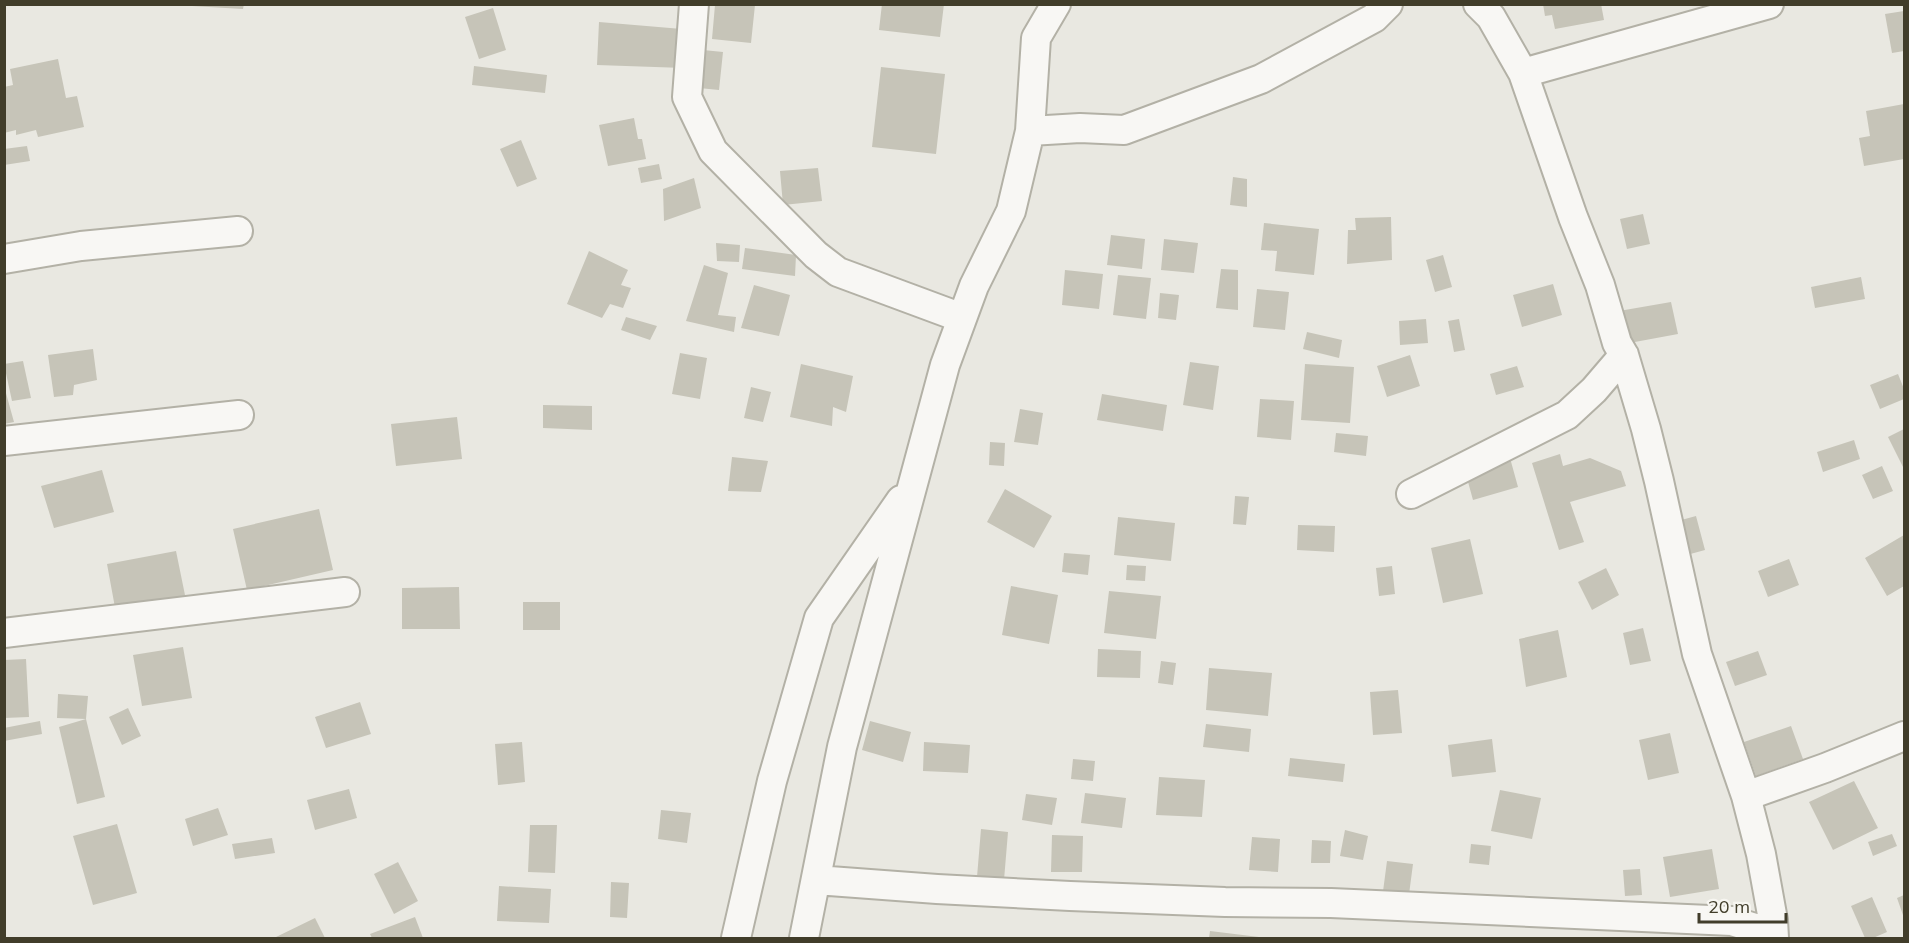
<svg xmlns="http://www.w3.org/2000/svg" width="1909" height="943" viewBox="0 0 1909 943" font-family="Mulish,sans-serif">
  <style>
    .building { fill: #c6c4b8 }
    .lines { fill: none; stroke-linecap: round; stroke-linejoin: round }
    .street-casing { stroke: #b3b1a6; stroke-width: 32 }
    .street { stroke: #f8f7f4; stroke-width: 28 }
  </style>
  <rect width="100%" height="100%" fill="#e9e8e1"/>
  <path class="building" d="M193,4H244L243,9L192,6Z
    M882,4H944L940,37L879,30Z
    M1543,4H1601L1604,20L1555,29L1552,15L1545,16Z
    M715,5H755L751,43L712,39Z
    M493,8L506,50L479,59L465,17Z
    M1904,11V51L1892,53L1885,14Z
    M599,22L682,29L684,68L597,65Z
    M703,50L723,52L719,90L699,88Z
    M58,59L66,98L77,96L84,127L38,137L36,130L16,135V130L4,133V87L13,85L10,69Z
    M474,66L547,75L545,93L472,85Z
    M881,67L945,74L936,154L872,147Z
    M1904,104V159L1864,166L1859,138L1870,136L1866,111Z
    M634,118L638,139H642L646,159L608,166L599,125Z
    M521,140L537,179L517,187L500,149Z
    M27,146L30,161L4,165V149Z
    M659,164L662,179L641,183L638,168Z
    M818,168L822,201L783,205L780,171Z
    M1233,177L1247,179V207L1230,205Z
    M694,178L701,208L664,221L663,189Z
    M1643,214L1650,244L1627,249L1620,219Z
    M1391,217L1392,260L1347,264L1348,230H1356L1355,218Z
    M1264,223L1319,229L1314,275L1275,271L1277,251L1261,250Z
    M1111,235L1145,239L1142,269L1107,265Z
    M1164,239L1198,243L1194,273L1161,270Z
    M716,243L740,245L739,262L717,261Z
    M745,248L796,255L795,276L742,269Z
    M589,251L628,270L621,285L631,288L623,308L610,304L602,318L567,304Z
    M1443,255L1452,287L1435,292L1426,260Z
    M704,265L728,273L718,315L736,317L734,332L686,321Z
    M1221,269L1238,270V310L1216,308Z
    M1065,270L1103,274L1099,309L1062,305Z
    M1118,275L1151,278L1146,319L1113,315Z
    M1861,277L1865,299L1815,308L1811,287Z
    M1553,284L1562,315L1522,327L1513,295Z
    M754,285L790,295L779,336L741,328Z
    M1257,289L1289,292L1285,330L1253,327Z
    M1160,293L1179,295L1176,320L1158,318Z
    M1671,302L1678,334L1624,344L1619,311Z
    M626,317L657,326L650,340L621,330Z
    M1426,319L1428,343L1400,345L1399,321Z
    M1459,319L1465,350L1454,352L1448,321Z
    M1307,332L1342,340L1339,358L1303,349Z
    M93,349L97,380L74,385L73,395L54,397L48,355Z
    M680,353L707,358L700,399L672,394Z
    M1410,355L1420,386L1387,397L1377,366Z
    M23,361L31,398L12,401L4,364Z
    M1190,362L1219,366L1213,410L1183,405Z
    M801,364L853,376L846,412L833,407L832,426L790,417Z
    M1305,364L1354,367L1350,423L1301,420Z
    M1517,366L1524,387L1496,395L1490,374Z
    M1898,374L1904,389V399L1880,409L1870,385Z
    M4,386L14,422L4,424Z
    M751,387L771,392L763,422L744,418Z
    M1102,394L1167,405L1163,431L1097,420Z
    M1260,399L1294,401L1291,440L1257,437Z
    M543,405L592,406V430L543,428Z
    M1020,409L1043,413L1038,445L1014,442Z
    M457,417L462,459L396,466L391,424Z
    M1904,429V466L1903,467L1888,437Z
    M1336,433L1368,436L1366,456L1334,452Z
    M1854,440L1860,459L1823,472L1817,452Z
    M990,442L1005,443L1004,466L989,465Z
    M1560,454L1563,466L1590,458L1621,471L1626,486L1570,502L1584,542L1559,550L1532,463Z
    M732,457L768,461L761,492L728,491Z
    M1510,458L1518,487L1473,500L1465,471Z
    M1882,466L1893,491L1873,499L1862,475Z
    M102,470L114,512L54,528L41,486Z
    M1005,489L1052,516L1034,548L987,522Z
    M1235,496L1249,497L1246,525L1233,524Z
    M319,509L333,570L247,590L233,529Z
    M1696,516L1705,550L1683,556L1674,522Z
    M1118,517L1175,523L1171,561L1114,555Z
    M1298,525L1335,526L1334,552L1297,550Z
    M1904,535V586L1887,596L1865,558Z
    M1470,539L1483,594L1443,603L1431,548Z
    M176,551L186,600L116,613L107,564Z
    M1064,553L1090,555L1088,575L1062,572Z
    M1789,559L1799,585L1768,597L1758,571Z
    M1127,565L1146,566L1145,581L1126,580Z
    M1392,566L1395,594L1379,596L1376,568Z
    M1606,568L1619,595L1592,610L1578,582Z
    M1011,586L1058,595L1049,644L1002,635Z
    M459,587L460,629H402V588Z
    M1109,591L1161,596L1156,639L1104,633Z
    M523,602H560V630H523Z
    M1643,628L1651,661L1630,665L1623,633Z
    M1558,630L1567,677L1526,687L1519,639Z
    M183,647L192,698L142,706L133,655Z
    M1098,649L1141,651L1140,678L1097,677Z
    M1758,651L1767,675L1735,686L1726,662Z
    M26,659L29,717L4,718V660Z
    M1161,661L1176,663L1173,685L1158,683Z
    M1209,668L1272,673L1268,716L1206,710Z
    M1398,690L1402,733L1373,735L1370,692Z
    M58,694L88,696L86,719L105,797L77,804L59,727L86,719L57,718Z
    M360,702L371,734L326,748L315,717Z
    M128,708L141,736L122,745L109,717Z
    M40,721L42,734L4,741V728Z
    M870,721L911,732L903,762L862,750Z
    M1206,724L1251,729L1249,752L1203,747Z
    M1791,726L1803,759L1756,776L1744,742Z
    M1670,733L1679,773L1648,780L1639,740Z
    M1492,739L1496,772L1452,777L1448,745Z
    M522,742L525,782L498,785L495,744Z
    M924,742L970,745L968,773L923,771Z
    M1290,758L1345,764L1343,782L1288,776Z
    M1073,759L1095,761L1093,781L1071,779Z
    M1159,777L1205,780L1202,817L1156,815Z
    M1854,781L1878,828L1833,850L1809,802Z
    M349,789L357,818L315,830L307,800Z
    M1500,790L1541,798L1532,839L1491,831Z
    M1085,793L1126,798L1122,828L1081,823Z
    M1026,794L1057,798L1052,825L1022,820Z
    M218,808L228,835L193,846L185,819Z
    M661,810L691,813L687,843L658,839Z
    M117,824L137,893L93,905L73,836Z
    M530,825H557L555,873L528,872Z
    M981,829L1008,832L1004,880L977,877Z
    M1345,830L1368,836L1363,860L1340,856Z
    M1892,834L1897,846L1873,856L1868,842Z
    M1052,835L1083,836L1082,872H1051Z
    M1252,837L1280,839L1278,872L1249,870Z
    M272,838L275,853L235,859L232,844Z
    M1312,840L1331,841L1330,863H1311Z
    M1471,844L1491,846L1489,865L1469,863Z
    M1712,849L1719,889L1670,897L1663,857Z
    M1387,861L1413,864L1408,902L1382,899Z
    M398,862L418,901L394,914L374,874Z
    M1640,869L1642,895L1625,896L1623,870Z
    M611,882L629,883L627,918L610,917Z
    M499,886L551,889L549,923L497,921Z
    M1904,895V918L1897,898Z
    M1872,897L1887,932L1873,938H1865L1851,906Z
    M415,917L423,938H372L370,934Z
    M315,918L325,938H274Z
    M1210,931L1259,937V938H1209Z"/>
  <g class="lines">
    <defs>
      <path id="street" d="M694,4L687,97L713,151L816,255L838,272L962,318
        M1478,4L1491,17L1523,73L1573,217L1600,285L1617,343L1624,355L1646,429L1659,481L1697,654L1746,796L1761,854L1773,920L1774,938
        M1523,73L1769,4
        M1030,131L1036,38L1056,4
        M4,259L81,246L238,231
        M4,441L239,415
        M1411,494L1567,415L1594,390L1624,355
        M4,633L345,592
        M1746,796L1825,768L1904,736
        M816,880L937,889L1070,896L1225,902L1331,903L1732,921L1758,929L1768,938
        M736,938L772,781L819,618L901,500
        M804,938L842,747L945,365L974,286L1011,211L1030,131L1080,128L1124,130L1261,79L1374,18L1388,4"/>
    </defs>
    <use href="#street" class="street-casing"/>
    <use href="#street" class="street"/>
  </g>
  <rect width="1909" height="943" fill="none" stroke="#413d2a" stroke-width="12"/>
  <path d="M1699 913v9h87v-9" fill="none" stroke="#413d2a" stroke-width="3"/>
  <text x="1708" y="913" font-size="18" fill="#413d2a" stroke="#f7f6f1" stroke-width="4.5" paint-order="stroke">20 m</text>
</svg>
